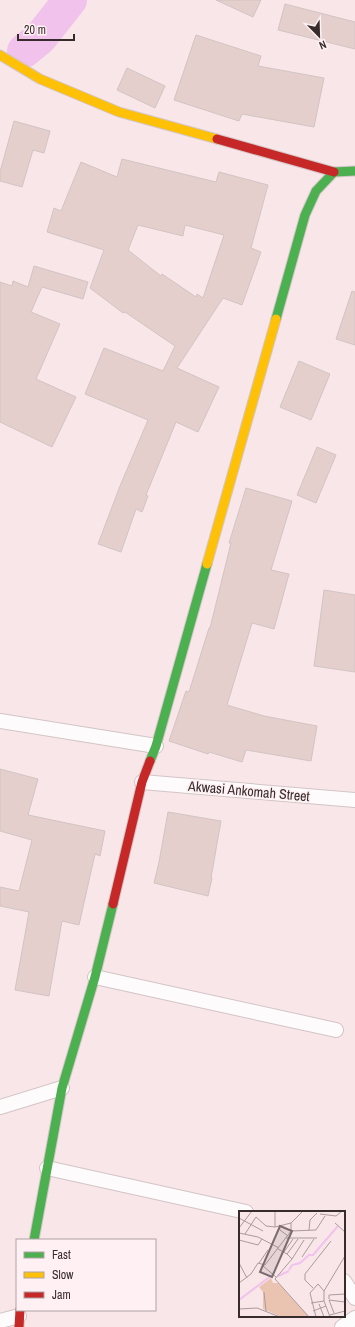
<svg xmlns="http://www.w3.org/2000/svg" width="355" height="1327" viewBox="0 0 355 1327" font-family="'Archivo Narrow',sans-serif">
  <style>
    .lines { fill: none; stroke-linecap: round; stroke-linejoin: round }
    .river { stroke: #f1c2ec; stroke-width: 34 }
    .building { fill: #e4cfcc; stroke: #d2c4c4; fill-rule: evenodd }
    .street-casing { stroke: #d3c5c6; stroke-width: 16 }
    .fast-casing { stroke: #d3c5c6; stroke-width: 11 }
    .slow-casing { stroke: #d3c5c6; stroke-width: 11 }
    .jam-casing { stroke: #d3c5c6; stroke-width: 11 }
    .street { stroke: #fefbfc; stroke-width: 14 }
    .fast { stroke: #4caf50; stroke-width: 9 }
    .slow { stroke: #ffc107; stroke-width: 9 }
    .jam { stroke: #c62828; stroke-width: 9 }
    .labels { text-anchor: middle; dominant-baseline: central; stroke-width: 3.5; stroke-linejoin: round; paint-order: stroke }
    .street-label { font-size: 14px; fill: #372b2c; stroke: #fff1f3 }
    .inset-river { fill: none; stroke: #f1c2ec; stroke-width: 2 }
    .inset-road { fill: none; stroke: #ab9b9d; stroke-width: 1 }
    .view { fill: #7b6c6e; fill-opacity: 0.15; stroke: #7b6c6e; stroke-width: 2 }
    .inset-edge { fill: none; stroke: #372b2c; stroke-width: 2 }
  </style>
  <rect width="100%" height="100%" fill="#f8e6e8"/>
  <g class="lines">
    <path class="river" d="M24,51L40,38L70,0"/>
  </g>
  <path class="building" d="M216,0H261L253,17Z
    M285,4L355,22V49L278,30Z
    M196,35L261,56L258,66L324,78L314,127L242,114L239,121L174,100Z
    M127,68L165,86L155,108L117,90Z
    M14,121L50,131L44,153L33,150L22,187L0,181V172Z
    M122,159L216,182L219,172L268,185L251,248L261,252L242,305L223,298L177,368L219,387L198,432L176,422L146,495L148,496L142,512L136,509L121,552L98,544L120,486L148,420L85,394L104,348L163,371L175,346L125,312L123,313L90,288L104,250L47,232L54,208L61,211L81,162L117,177ZM138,225L183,236L185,225L224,235L203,298L197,294L196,297L162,274L161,276L128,250Z
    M34,266L88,282L83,299L42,287L31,312L60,324L36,379L76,397L52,447L0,422V282L12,286L13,281L28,287Z
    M352,291L355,292V345L336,339Z
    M299,361L330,374L311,420L280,407Z
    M317,447L336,455L316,503L297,495Z
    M246,488L292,501L271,570L289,574L274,629L252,623L227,705L264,716L317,726L311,761L246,750L242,762L209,752L208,754L169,741L186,691L189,692L209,628H210L231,543H229Z
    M324,590L355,595V672L314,666Z
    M0,769L38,779L28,815L105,831L100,856L95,854L79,925L62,921L49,996L15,990L29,912L0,906V887L19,891L32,840L0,831Z
    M168,812L221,821L211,878H212L208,896L154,883L159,862Z"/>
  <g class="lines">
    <defs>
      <path id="street" d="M0,721L156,746
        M142,782L355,800
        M95,977L336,1030
        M0,1107L62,1088
        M47,1168L246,1212
        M344,1281L355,1298
        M0,1321L19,1316
        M342,1327L355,1318"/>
      <path id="fast" d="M276,319L305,215L316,191L334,172L355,171
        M150,761L156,746L207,564
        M34,1240L62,1088L95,977L113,904"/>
      <path id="slow" d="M0,55L40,79L119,112L217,139
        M207,564L276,319"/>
      <path id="jam" d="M217,139L334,172
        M113,904L142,782L150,761
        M19,1327L20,1310"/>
    </defs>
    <use href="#street" class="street-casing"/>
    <use href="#fast" class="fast-casing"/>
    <use href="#slow" class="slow-casing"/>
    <use href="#jam" class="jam-casing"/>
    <use href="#street" class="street"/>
    <use href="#fast" class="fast"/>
    <use href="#slow" class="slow"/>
    <use href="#jam" class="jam"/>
  </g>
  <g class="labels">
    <g class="street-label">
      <text transform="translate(249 791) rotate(5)">Akwasi Ankomah Street</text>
    </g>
  </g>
  <g transform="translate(239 1211)">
    <rect width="106" height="106" fill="#f8e6e8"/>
    <path d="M32,67L34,72H39L70,106H43L24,98V81L20,76Z" fill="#eac4b1"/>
    <path class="inset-river" d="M50,59L53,54L61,52L70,44H74L99,15M39,65L50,60M0,89L33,64"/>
    <path class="inset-road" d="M36,0V16M81,3L97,5L103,0M0,7L24,20M96,12L106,21M40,15L41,19L49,25M0,17L13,0M70,19L71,9L78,2M52,20L77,19L86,5M0,22L19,26L40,37M6,23L17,6L27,15L36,16L52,12L64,0M47,27H78M0,29L19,34L23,28M39,38L48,43L59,28M45,41L54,28M48,43L53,48L36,68L70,106M63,46L75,28M53,48L65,29M0,52L8,67M20,52L29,39M24,55L37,66M0,72L12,63L19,52L26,54L52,20V12M74,77L66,69V63L92,30M25,81L27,100M90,88V84L106,83M72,92L85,90M80,93L85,106M0,98L18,97L41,106M74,100L87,95M95,102L90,89L106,91M91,104L106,100M77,106L71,82L79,73L85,80M91,106L85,90V80L106,45"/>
    <path class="view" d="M41,15L53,20L33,66L21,61Z"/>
    <rect width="106" height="106" class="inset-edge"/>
  </g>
  <rect x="16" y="1239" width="140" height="72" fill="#fff1f3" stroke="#afa2a3"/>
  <rect x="24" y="1252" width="20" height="6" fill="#4caf50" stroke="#afa2a3"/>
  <text x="52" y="1259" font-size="12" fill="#372b2c">Fast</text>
  <rect x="24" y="1272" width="20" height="6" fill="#ffc107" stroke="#afa2a3"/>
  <text x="52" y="1279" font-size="12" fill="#372b2c">Slow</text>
  <rect x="24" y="1292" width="20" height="6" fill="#c62828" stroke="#afa2a3"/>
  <text x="52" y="1299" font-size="12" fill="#372b2c">Jam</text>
  <g transform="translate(319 36) rotate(157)" stroke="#fff1f3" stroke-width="3" paint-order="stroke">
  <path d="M0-3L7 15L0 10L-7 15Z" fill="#372b2c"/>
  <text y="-6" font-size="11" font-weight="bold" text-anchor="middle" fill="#372b2c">N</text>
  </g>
  <path d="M18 34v6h56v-6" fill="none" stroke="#372b2c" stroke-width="2"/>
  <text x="24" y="34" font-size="12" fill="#372b2c" stroke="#fff1f3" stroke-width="3" paint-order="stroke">20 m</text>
</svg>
